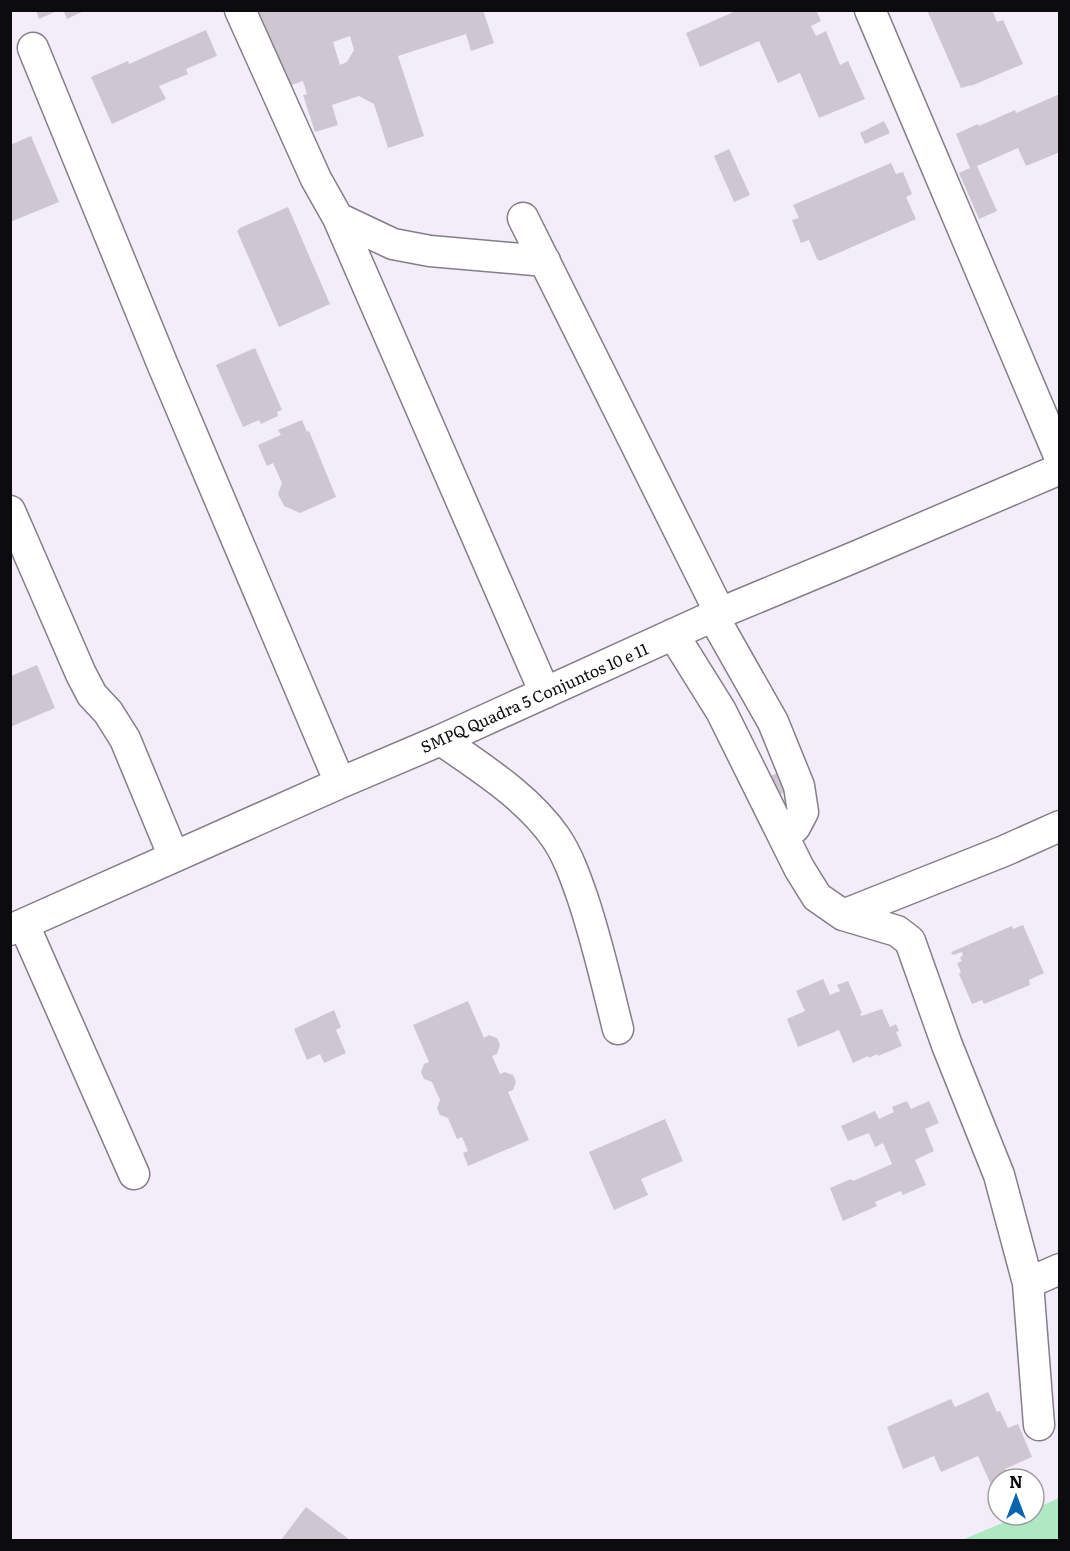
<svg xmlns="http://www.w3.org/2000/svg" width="1070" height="1551" viewBox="0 0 1070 1551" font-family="Literata,serif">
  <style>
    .green { fill: #afe9c4 }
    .building { fill: #cec7d2; fill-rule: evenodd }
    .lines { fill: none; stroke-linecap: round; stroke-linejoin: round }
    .minor-casing { stroke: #837e88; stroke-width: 33 }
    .minor { stroke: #fff; stroke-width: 30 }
    .labels { text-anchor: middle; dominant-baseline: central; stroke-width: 5; stroke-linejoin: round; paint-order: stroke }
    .street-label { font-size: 16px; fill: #0c0b0e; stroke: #fff }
  </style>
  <rect width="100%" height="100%" fill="#f3edf9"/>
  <path class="green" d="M1059,1498V1540H962L1021,1515H1034V1509Z"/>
  <path class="building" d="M36,10H59L39,19Z
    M63,10H86L67,19Z
    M250,10H483L494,43L471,51L466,34L398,56L424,136L388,148L374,104L359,96L332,105L338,125L315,132L303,95L307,94L303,81L286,87ZM350,36L354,50L347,62L340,65L333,42Z
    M738,10H809V12L816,10L821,21L811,26L816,36L826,31L840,65L848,61L865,99L819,118L800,73L778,83L759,41L700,67L686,33Z
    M927,10H992L997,22L1003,20L1023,64L971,86V85L961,88Z
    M206,30L217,56L186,69L188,74L159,86L166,99L112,124L91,77L128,61L129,64Z
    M1060,94V152L1026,166L1018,148L977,166L997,211L979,219L959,173L970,168L956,134L978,124L979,126L1015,110L1016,113Z
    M884,121L890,133L865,144L860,133Z
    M31,136L59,202L10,222V145Z
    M729,149L750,195L734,202L714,156Z
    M891,163L896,174L903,172L912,194L906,197L916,219L820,261L817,259L809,240L801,243L792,220L799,218L793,205Z
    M288,207L330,304L279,327L237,231L240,228Z
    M255,348L282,410L277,412L278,416L261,424L259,420L243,427L216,365Z
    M302,420L307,432L309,431L336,497L300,513L284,506L278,494L282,483L273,463L267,466L258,445L281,435L278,430Z
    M37,665L55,708L10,727L11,676Z
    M782,771L790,790L767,800L759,781Z
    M1023,925L1044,973L1029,980L1030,985L984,1004L982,1000L972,1004L959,974L961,972L957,963L962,961L960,957L963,956L962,952L953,955L951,952L1012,926L1013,929Z
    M823,979L830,995L840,991L837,985L848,981L862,1013L860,1014L861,1016L882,1009L890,1027L896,1024L899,1031L896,1032L902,1046L878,1056L877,1054L869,1058L868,1056L853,1063L839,1030L798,1047L787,1019L805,1011L796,991Z
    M468,1001L484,1038L489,1035L497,1038L500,1045L497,1054L492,1056L500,1074L505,1072L513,1075L516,1082L513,1090L508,1092L529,1140L468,1166L463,1153L468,1151L462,1137L457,1139L448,1118L440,1115L437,1108L440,1100L432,1082L424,1079L421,1072L424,1064L429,1062L413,1025Z
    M334,1010L341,1027L336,1030L346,1053L324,1063L320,1054L307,1060L294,1029Z
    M907,1101L911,1109L929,1101L939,1123L925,1129L934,1151L915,1160L926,1185L903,1195L901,1191L875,1202L877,1206L843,1221L830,1188L851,1179L853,1181L892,1164L883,1143L875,1147L869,1133L848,1141L841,1126L875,1111L879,1119L894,1112L892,1107Z
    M665,1119L683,1161L641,1179L648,1195L614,1210L589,1152Z
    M988,1392L997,1412L1000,1411L1008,1428L1018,1424L1032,1457L1005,1469L1010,1479H998V1500L978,1456L941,1472L934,1456L903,1469L887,1427L951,1399L955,1407Z
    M306,1507L350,1540H281Z"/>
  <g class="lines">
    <defs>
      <path id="minor" d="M240,10L316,179L338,218L393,244L430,251L545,261
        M870,10L1060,458
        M33,48L164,368L340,783
        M338,218L545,693
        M523,218L720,613
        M10,511L81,674L92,695L108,712L125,739L174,857
        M713,616L773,722L799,786L803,812L795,827L784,837
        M673,634L721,711L799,868L817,897L843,915L897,931L910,941L947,1045L999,1175L1028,1283L1039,1425
        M441,740C481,768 528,797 556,838C568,856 575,876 582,896C597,940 607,985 618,1029
        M843,915L1004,851L1060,826
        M24,925L134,1174
        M10,930L340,783L441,740L720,613L857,556L1060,469
        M1028,1283L1060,1269"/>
    </defs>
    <use href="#minor" class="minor-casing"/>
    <use href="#minor" class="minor"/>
  </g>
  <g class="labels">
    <g class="street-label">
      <text transform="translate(534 697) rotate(-24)">SMPQ Quadra 5 Conjuntos 10 e 11</text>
    </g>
  </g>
  <rect width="1070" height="1551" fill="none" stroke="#0c0b0e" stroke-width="24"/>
  <g transform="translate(1016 1497)"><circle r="28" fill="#ffffff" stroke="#9e9d9f" stroke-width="1.5"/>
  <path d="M0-4.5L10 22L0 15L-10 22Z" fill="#0664b1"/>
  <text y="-9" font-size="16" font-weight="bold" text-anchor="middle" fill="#0c0b0e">N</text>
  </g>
</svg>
